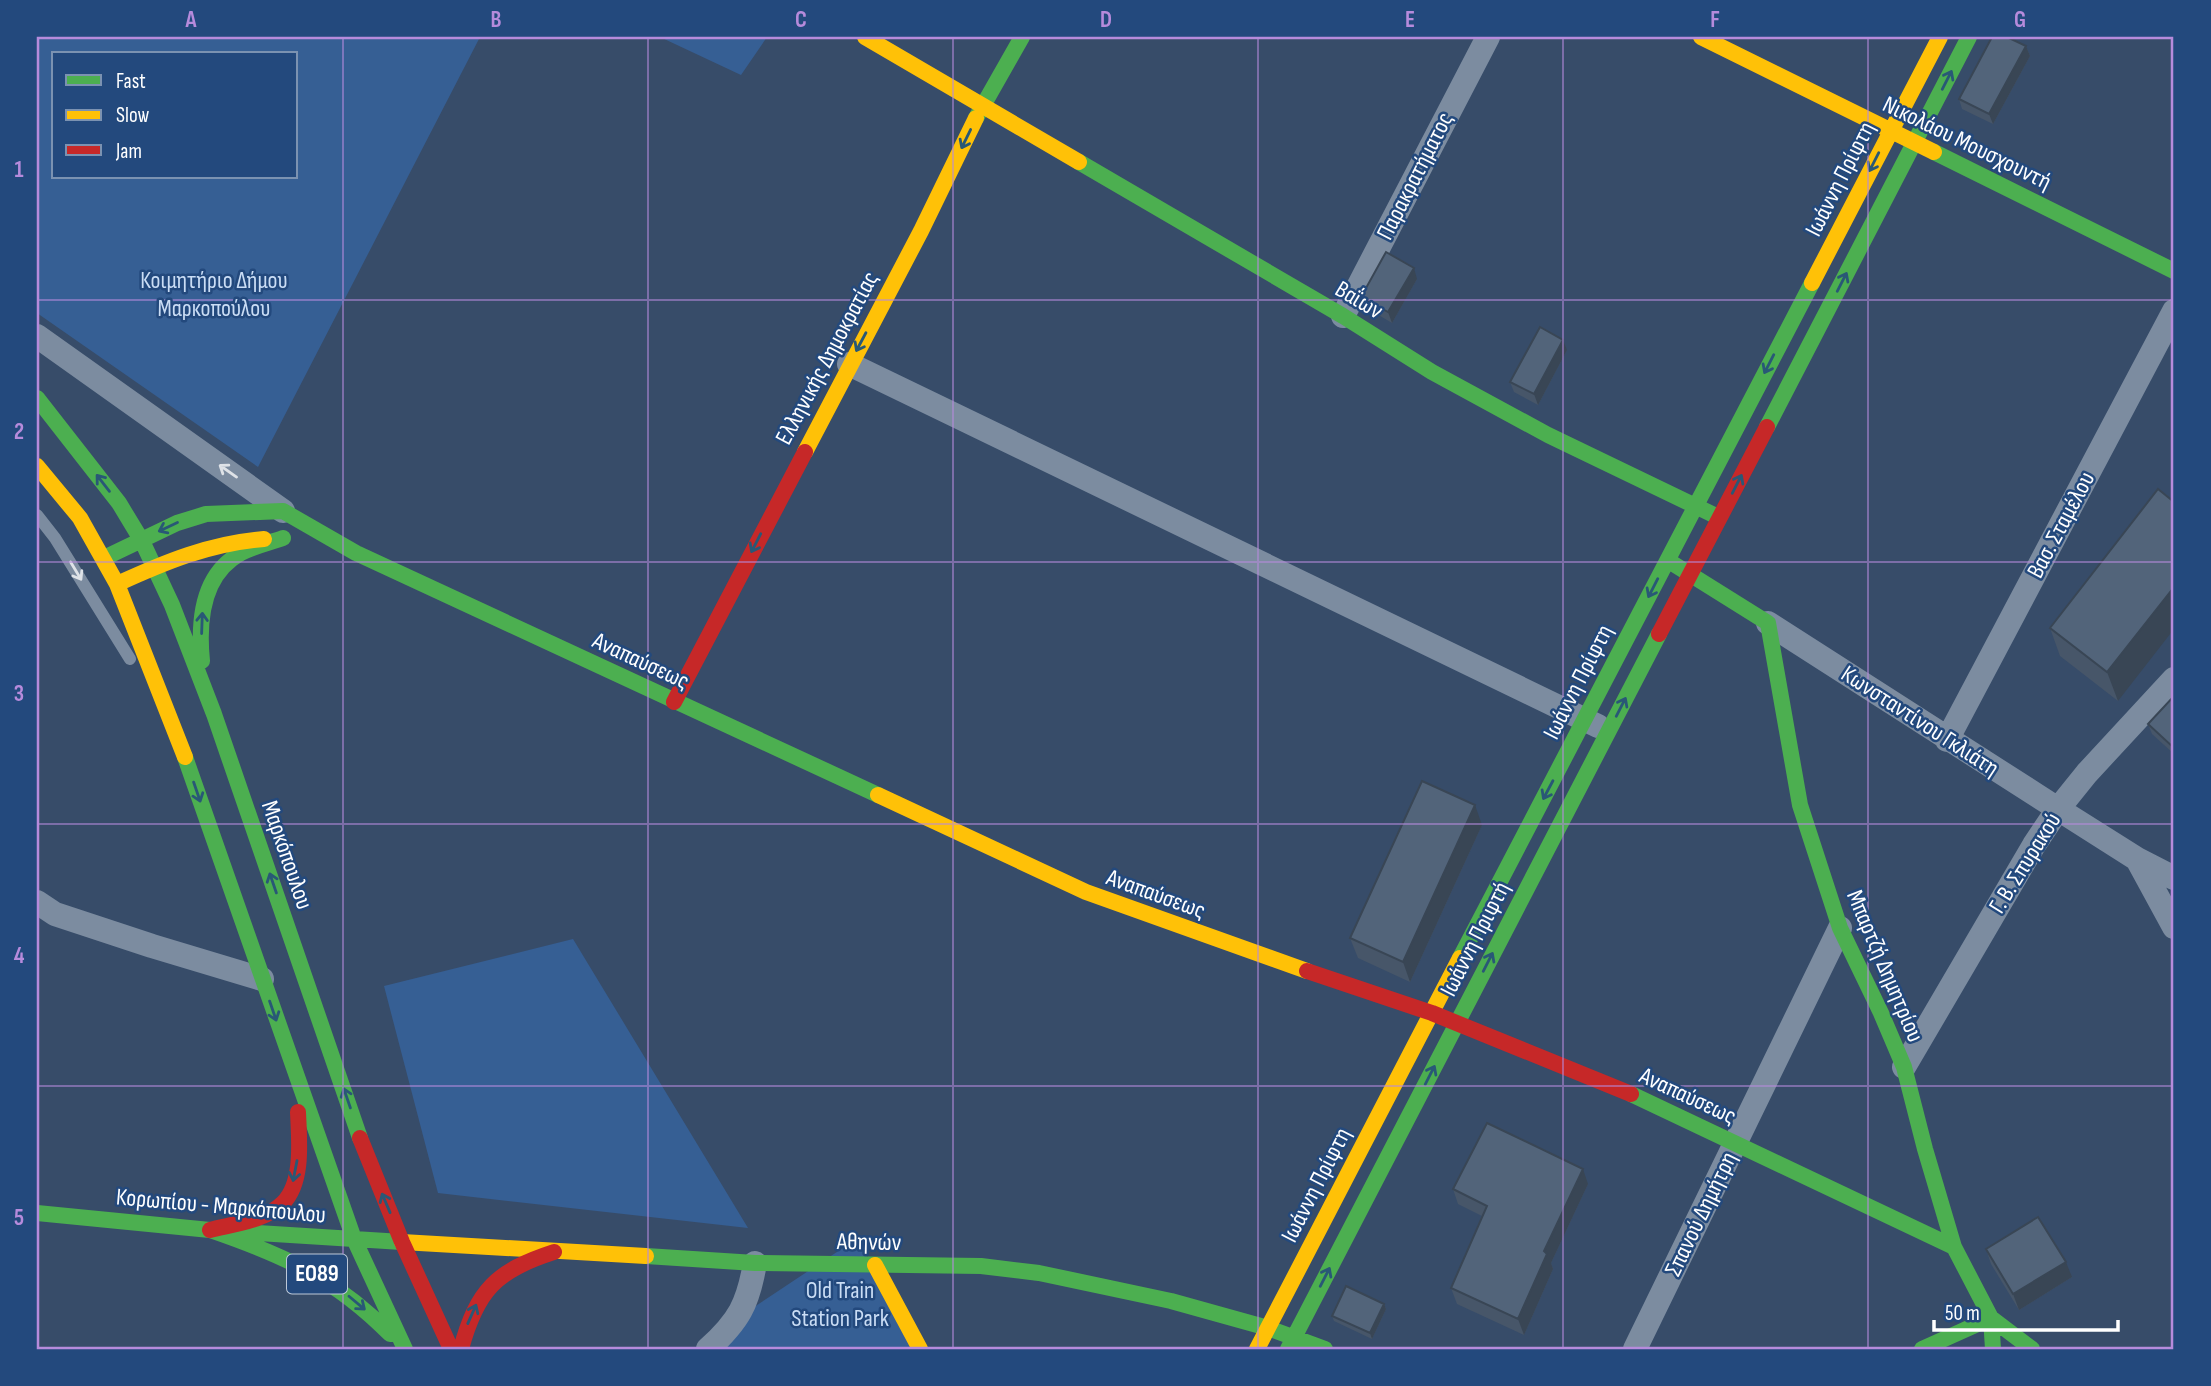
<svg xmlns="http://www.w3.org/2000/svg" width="2211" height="1386" viewBox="0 0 2211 1386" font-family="'Sofia Sans Condensed',sans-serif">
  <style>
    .green { fill: #365f94; fill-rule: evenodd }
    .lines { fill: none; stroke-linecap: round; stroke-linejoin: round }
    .lane { stroke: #7c8ca0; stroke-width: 12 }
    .street { stroke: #7c8ca0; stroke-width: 24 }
    .fast { stroke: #4caf50; stroke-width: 16 }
    .slow { stroke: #ffc107; stroke-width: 16 }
    .jam { stroke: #c62828; stroke-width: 16 }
    .wall { fill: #475669 }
    .shaded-wall { fill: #394655 }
    .building { fill: #52647a; stroke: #394655; stroke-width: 2 }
    .oneway { stroke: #295876 }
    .oneway2 { stroke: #dee2e7 }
    .grid { fill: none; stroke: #b68bdc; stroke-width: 2; stroke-opacity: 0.55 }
    .labels { text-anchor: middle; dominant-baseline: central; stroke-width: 5; stroke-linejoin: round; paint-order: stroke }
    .shield { fill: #23497d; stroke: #bdc8d8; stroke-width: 2 }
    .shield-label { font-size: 23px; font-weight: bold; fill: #fff }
    .street-label { font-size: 24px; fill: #fff; stroke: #23497d }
    .park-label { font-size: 24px; fill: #caddf5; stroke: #23497d }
    .neatline { fill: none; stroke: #b68bdc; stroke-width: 2.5 }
    .grid-label { font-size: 23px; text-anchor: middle; font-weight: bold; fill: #b68bdc }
  </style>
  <rect width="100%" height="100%" fill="#374c69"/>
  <path class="green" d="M37,37H480L258,467L37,313ZM296,54V177H54V54Z
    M660,37H767L741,75Z
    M573,939L748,1228L438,1193L384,986Z
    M858,1238L912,1349H717L736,1319Z"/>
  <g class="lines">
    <path class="lane" d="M37,515L55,538L130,659"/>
    <path class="street" d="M1343,316L1488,37
      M37,336L283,511
      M849,364L1598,726
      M1768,623L2058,809L2137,859L2174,878
      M1947,740L2174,311
      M2137,859L2174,927
      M37,902L55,914L152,946L262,979
      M1904,1067L2034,845L2058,809L2087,773L2174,679
      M708,1349C739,1321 748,1304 755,1263
      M1635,1349L1840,928"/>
    <path class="fast" d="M976,118L1022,37
      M1934,152L2174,271
      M1079,162L1343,316L1432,372L1548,435L1714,515
      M37,398L119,503L142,541L172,605L214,714L360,1138
      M1767,427L1969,37
      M104,558L177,523L206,514L283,511L356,553L878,795
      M1672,563L1768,623L1800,805L1840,928L1881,1013L1904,1067L1925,1149L1954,1247L1991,1318L1993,1349
      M202,661C198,621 202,574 241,553C254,546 269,543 283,538
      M185,757L354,1239L405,1349
      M1460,958L1812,283
      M1631,1094L1954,1247
      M37,1213L210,1230L402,1242
      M210,1230C283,1255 335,1278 390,1334
      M646,1256L755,1263L981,1266L1039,1273L1171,1301L1268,1328L1325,1349
      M1991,1318L2032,1349
      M1288,1349L1659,634
      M1922,1349L1991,1318"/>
    <path class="slow" d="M865,37L1079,162
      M1701,37L1934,152
      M1812,283L1940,37
      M805,452L921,231L976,118
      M37,466L80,518L117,584L185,757
      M117,584C165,562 211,543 264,539
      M878,795L1086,892L1307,971
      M402,1242L646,1256
      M875,1265L920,1349
      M1257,1349L1460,958"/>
    <path class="jam" d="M1659,634L1767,427
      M674,702L805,452
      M1307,971L1432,1013L1631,1094
      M360,1138L402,1242L451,1349
      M210,1230C233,1224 265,1221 283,1203C304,1182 299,1139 298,1112
      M461,1349C477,1290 496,1271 554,1252"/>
  </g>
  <path class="wall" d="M2026,46L2030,56L1993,124L1962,109L1959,99Z
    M1417,279L1392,323L1365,307L1361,297Z
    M1567,350L1538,405L1514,392L1510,382Z
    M2158,489L2118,701L2060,656L2050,628Z
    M2174,696V754L2152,734L2148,724Z
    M1482,825L1410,982L1358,958L1350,938Z
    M1588,1184L1551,1263L1553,1269L1524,1335L1457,1304L1451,1288L1482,1216L1458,1204L1453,1189Z
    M1986,1249L2072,1277L2019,1310L1991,1264Z
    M1384,1304L1386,1309L1372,1339L1334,1321L1332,1316Z"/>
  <path class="shaded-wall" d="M2026,46L2030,56L1993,124L1989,114Z
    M1414,268L1417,279L1392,323L1388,312Z
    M1563,340L1567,350L1538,405L1534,394Z
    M2174,587V629L2118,701L2107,672Z
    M1475,805L1482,825L1410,982L1403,962Z
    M1583,1169L1588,1184L1551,1263L1553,1269L1524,1335L1518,1319L1544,1251Z
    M2066,1262L2072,1277L2019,1310L2013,1294Z
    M1384,1304L1386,1309L1372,1339L1370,1333Z"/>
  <path class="building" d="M1992,37H2007L2026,46L1989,114L1959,99Z
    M1386,252L1414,268L1388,312L1361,297Z
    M1540,327L1563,340L1534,394L1510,382Z
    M2158,489L2174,502V587L2107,672L2050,628Z
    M2174,696V748L2148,724Z
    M1422,781L1475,805L1403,962L1350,938Z
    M1487,1123L1583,1169L1544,1251L1547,1254L1518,1319L1451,1288L1487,1206L1453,1189Z
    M2038,1217L2066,1262L2013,1294L1986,1249Z
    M1346,1286L1384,1304L1370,1333L1332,1316Z"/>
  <defs><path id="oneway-shaft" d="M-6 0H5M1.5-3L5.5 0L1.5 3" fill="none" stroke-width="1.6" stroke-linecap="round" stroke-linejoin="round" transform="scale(1.75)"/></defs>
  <g class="oneway">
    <use href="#oneway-shaft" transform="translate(1947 80) rotate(-63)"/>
    <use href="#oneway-shaft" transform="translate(966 139) rotate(116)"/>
    <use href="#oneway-shaft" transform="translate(1874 162) rotate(117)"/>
    <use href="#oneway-shaft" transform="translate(1842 282) rotate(-63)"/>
    <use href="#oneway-shaft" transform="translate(861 342) rotate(118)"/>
    <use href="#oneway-shaft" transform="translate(1769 364) rotate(117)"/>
    <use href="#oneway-shaft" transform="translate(103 483) rotate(-128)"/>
    <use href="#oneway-shaft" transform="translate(1737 484) rotate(-63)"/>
    <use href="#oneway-shaft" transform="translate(168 527) rotate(155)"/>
    <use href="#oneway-shaft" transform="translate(756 543) rotate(117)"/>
    <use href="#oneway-shaft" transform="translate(1653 588) rotate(117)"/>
    <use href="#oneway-shaft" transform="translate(202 623) rotate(-88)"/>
    <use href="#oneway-shaft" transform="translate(1621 707) rotate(-63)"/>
    <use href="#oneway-shaft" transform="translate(1548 790) rotate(118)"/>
    <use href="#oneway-shaft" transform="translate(197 792) rotate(71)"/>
    <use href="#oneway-shaft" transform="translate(273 883) rotate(-109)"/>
    <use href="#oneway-shaft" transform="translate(1488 962) rotate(-63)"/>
    <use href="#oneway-shaft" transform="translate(273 1011) rotate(71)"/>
    <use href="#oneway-shaft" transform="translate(1430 1075) rotate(-63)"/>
    <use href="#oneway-shaft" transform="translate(347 1098) rotate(-109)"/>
    <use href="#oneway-shaft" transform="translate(295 1171) rotate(101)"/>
    <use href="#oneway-shaft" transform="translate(386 1203) rotate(-113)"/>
    <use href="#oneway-shaft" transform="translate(1325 1277) rotate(-63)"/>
    <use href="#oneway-shaft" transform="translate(357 1303) rotate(40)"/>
    <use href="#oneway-shaft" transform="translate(472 1314) rotate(-66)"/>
  </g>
  <g class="oneway2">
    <use href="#oneway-shaft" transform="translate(228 471) rotate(-145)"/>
    <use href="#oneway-shaft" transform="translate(76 571) rotate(59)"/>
  </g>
  <path class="grid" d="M343,37V1349M648,37V1349M953,37V1349M1258,37V1349M1563,37V1349M1868,37V1349M37,300H2174M37,562H2174M37,824H2174M37,1086H2174"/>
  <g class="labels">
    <rect class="shield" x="287" y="1254.5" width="60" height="39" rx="5"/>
    <g class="shield-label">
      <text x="317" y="1274">ΕΟ89</text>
    </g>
    <g class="street-label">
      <text transform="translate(1967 143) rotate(26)">Νικολάου Μουσχουντή</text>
      <text transform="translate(1415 176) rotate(-63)">Παρακρατήματος</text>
      <text transform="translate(1840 179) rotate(-63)">Ιωάννη Πρίφτη</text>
      <text transform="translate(1359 300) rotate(31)">Βαΐων</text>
      <text transform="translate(827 358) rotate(-62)">Ελληνικής Δημοκρατίας</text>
      <text transform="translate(2061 525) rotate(-62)">Βασ. Σταμέλου</text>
      <text transform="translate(641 661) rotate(25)">Αναπαύσεως</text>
      <text transform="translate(1578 682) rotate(-63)">Ιωάννη Πρίφτη</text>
      <text transform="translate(1920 721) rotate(33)">Κωνσταντίνου Γκλιάτη</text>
      <text transform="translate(287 855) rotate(71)">Μαρκόπουλου</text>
      <text transform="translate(2025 863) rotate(-58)">Γ. Β. Σπυρακού</text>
      <text transform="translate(1156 894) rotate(20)">Αναπαύσεως</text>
      <text transform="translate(1475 939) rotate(-63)">Ιωάννη Πριφτή</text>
      <text transform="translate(1885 966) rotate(67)">Μπαρτζή Δημητρίου</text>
      <text transform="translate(1688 1096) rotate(25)">Αναπαύσεως</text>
      <text transform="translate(1316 1185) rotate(-63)">Ιωάννη Πρίφτη</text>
      <text transform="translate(221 1206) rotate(5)">Κορωπίου - Μαρκόπουλου</text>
      <text transform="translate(1701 1214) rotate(-64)">Σπανού Δημήτρη</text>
      <text transform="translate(869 1242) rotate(1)">Αθηνών</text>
    </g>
    <g class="park-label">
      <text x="214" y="280">Κοιμητήριο Δήμου<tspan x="214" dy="28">Μαρκοπούλου</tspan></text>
      <text x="840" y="1290">Old Train<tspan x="840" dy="28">Station Park</tspan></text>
    </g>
  </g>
  <rect width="2211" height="1386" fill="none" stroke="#23497d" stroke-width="77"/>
  <rect x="52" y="52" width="245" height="126" fill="#23497d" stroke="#7b92b1" stroke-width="2"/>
  <rect x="66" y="75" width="35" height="10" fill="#4caf50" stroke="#7b92b1" stroke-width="2"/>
  <text x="116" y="88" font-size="21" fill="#ffffff">Fast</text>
  <rect x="66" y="110" width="35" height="10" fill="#ffc107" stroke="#7b92b1" stroke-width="2"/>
  <text x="116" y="122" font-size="21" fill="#ffffff">Slow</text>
  <rect x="66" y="145" width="35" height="10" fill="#c62828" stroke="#7b92b1" stroke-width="2"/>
  <text x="116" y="158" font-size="21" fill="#ffffff">Jam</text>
  <path d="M1934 1320v10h184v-10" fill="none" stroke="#ffffff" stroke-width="3.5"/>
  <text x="1945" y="1320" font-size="21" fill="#ffffff" stroke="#23497d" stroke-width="5" paint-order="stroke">50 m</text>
  <rect x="38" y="38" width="2134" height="1310" class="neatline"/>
  <g class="grid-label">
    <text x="191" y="27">A</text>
    <text x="496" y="27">B</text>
    <text x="801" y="27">C</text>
    <text x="1106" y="27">D</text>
    <text x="1410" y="27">E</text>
    <text x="1715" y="27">F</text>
    <text x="2020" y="27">G</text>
    <text x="19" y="177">1</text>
    <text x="19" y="439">2</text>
    <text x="19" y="701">3</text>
    <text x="19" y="963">4</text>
    <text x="19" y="1225">5</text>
  </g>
</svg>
